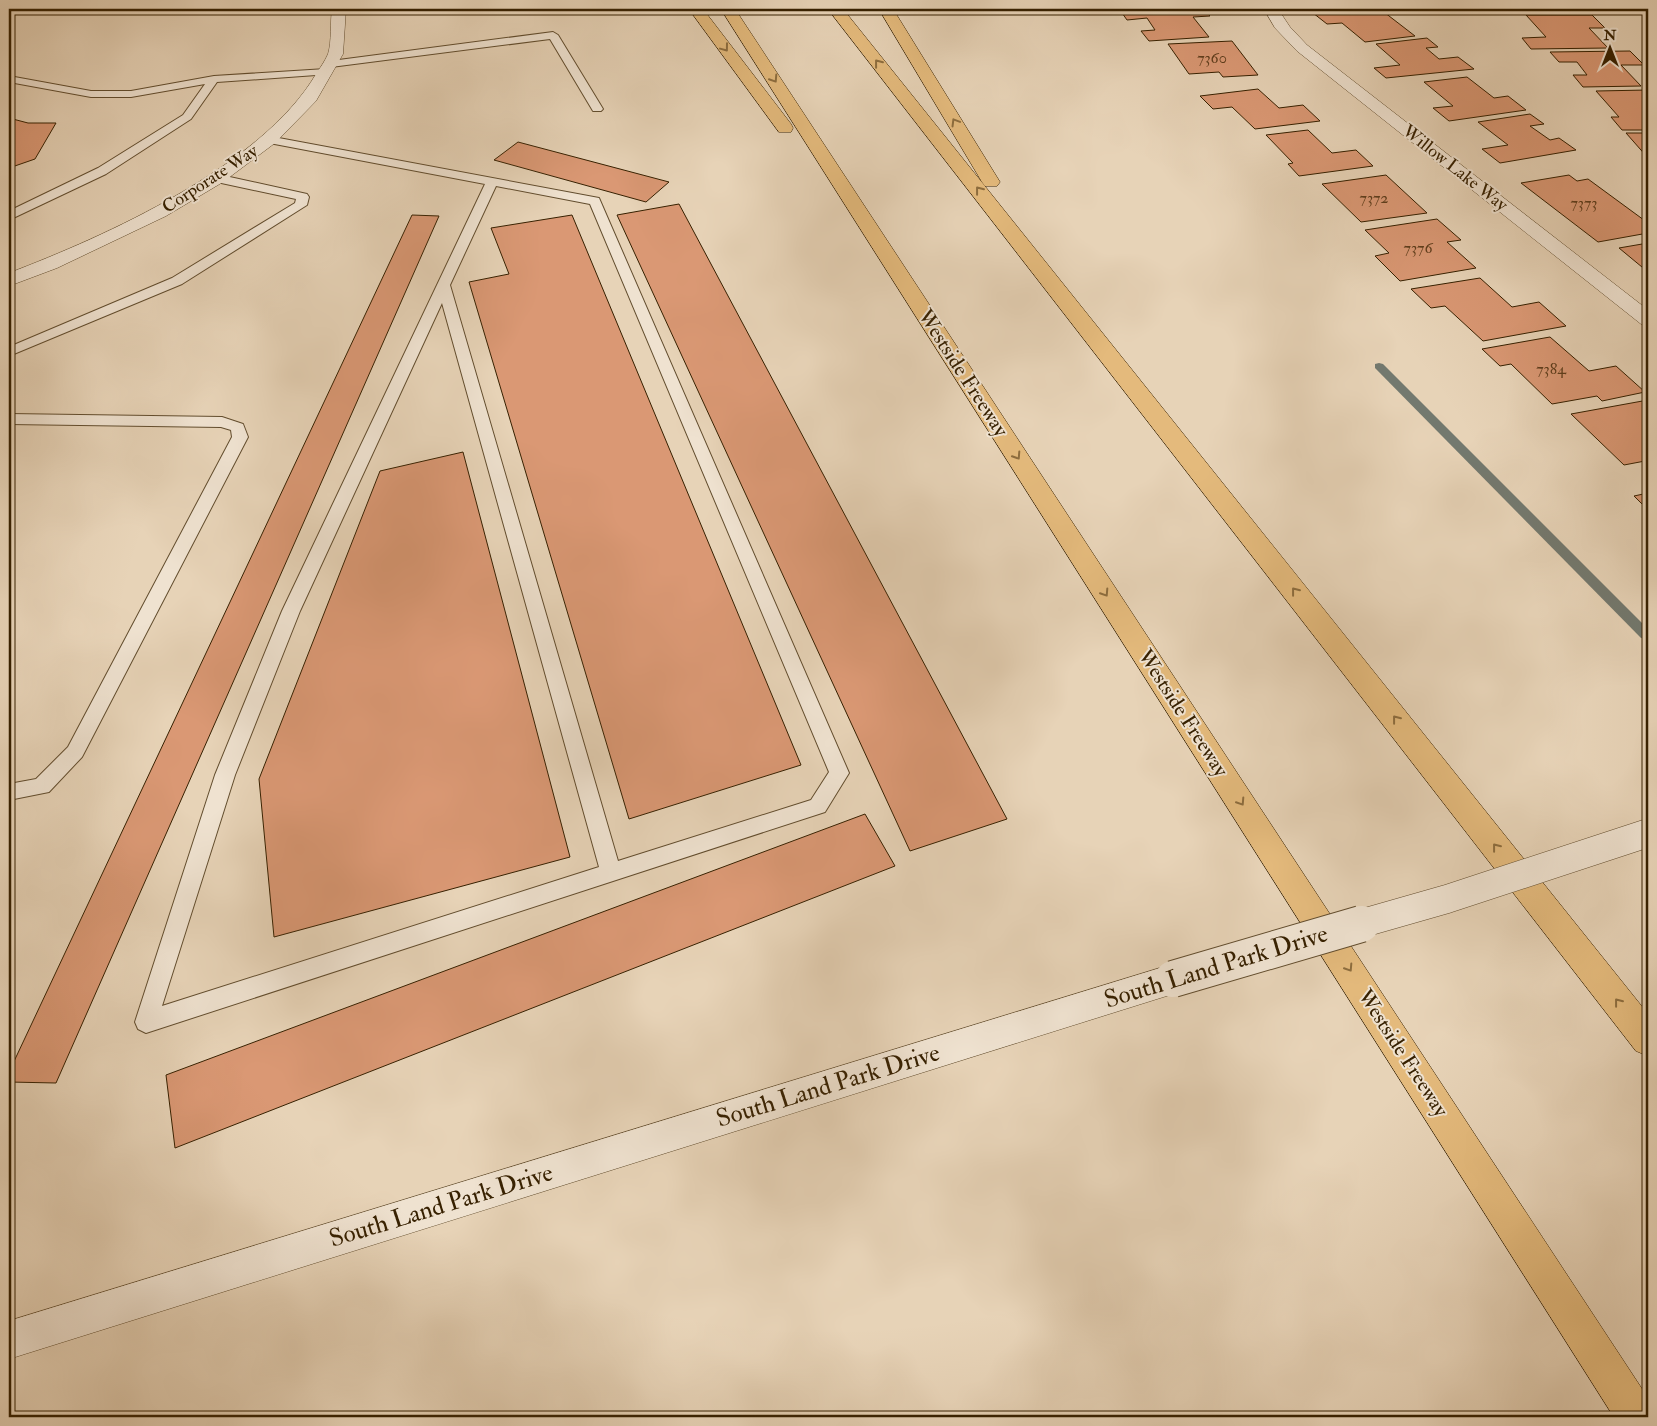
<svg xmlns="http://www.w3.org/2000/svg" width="1657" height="1426" viewBox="0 0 1657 1426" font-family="'IM FELL Double Pica',serif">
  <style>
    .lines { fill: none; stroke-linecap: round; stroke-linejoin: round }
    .stream { fill: #73796f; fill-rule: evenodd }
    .building { fill: #da9874; stroke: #362000 }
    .service-casing { stroke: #624d2e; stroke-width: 2 }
    .minor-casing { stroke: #624d2e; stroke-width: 1 }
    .tertiary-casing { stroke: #624d2e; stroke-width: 1 }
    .motorway-casing { stroke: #362000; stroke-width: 1 }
    .service { fill: #efe2d0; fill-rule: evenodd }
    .minor { fill: #efe2d0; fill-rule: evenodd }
    .tertiary { fill: #efe2d0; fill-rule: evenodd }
    .motorway { fill: #e4ba7c; fill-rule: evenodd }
    .tertiary-bridge-far1-casing { stroke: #624d2e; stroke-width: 29; stroke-linecap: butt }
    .tertiary-bridge-casing { stroke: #624d2e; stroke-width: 38; stroke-linecap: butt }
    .tertiary-bridge-far1 { stroke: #efe2d0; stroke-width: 28 }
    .tertiary-bridge { stroke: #efe2d0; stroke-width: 36 }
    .oneway { stroke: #8d6d3e }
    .labels { text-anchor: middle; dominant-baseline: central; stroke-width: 4; stroke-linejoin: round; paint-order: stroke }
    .far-number-label { font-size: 16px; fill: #5f3e1d }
    .far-street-label { font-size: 18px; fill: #362000; stroke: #efe2d0 }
    .street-label { font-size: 21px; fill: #362000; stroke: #efe2d0 }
    .near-street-label { font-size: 25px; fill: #362000; stroke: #efe2d0 }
  </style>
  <rect width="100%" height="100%" fill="#e7d3b7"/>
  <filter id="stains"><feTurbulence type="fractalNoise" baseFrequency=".004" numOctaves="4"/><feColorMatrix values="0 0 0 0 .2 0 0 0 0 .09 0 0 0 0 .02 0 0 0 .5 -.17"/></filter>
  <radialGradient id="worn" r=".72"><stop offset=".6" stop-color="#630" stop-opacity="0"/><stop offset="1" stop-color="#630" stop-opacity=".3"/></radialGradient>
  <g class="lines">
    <path class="stream" d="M1379,363L1383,364L1648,629V639L1641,638L1375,368V364Z"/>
  </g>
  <path class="building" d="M1138,9H1203L1210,16L1193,17L1209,37L1149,41L1141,31L1155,30L1147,18L1127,20L1120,10Z
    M1308,9H1380L1415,36L1365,42L1342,23L1327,24Z
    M1493,9H1568L1571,12L1496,13Z
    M1526,15H1592L1605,28H1589L1608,48L1531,49L1522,38L1546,37Z
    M1427,38L1438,47L1426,48L1439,59L1458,57L1474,69L1386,78L1374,68L1400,65L1376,44Z
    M1232,41L1258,75L1223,77L1219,72L1189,74L1168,44Z
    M1630,51L1644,65H1621L1641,86L1583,87L1573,75H1587L1577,62H1559L1550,52Z
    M1467,77L1494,98L1508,96L1526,110L1449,121L1433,108L1453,106L1424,82Z
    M1258,89L1279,108L1303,105L1320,121L1255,129L1232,107L1213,109L1200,96Z
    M1648,90V130H1622L1611,117H1619L1596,91Z
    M1530,114L1544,124L1530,126L1550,140L1559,138L1576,150L1500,163L1482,149L1508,145L1478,122Z
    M9,118L28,123H56L35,159L9,168Z
    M1308,130L1332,153L1356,150L1373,166L1299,176L1288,164L1293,163L1266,135Z
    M1626,133H1648V158Z
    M518,142L669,182L646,202L494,160Z
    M1386,175L1427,213L1361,222L1322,184Z
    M1569,175L1577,181L1588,179L1648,223V233L1598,242L1521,183Z
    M679,204L1007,819L910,851L617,215Z
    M412,215L439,216L56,1083L9,1082V1072Z
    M572,215L801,765L629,819L469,282L509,274L491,228Z
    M1437,219L1461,240L1447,242L1476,268L1400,281L1375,256L1389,253L1365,230Z
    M1648,243V272L1619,248Z
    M1480,278L1512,307L1539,302L1566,326L1483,341L1445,306L1431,308L1411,289Z
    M1550,337L1589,371L1616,366L1645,392L1602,401L1597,396L1552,404L1511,364L1500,366L1482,349Z
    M1648,400V464L1645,461L1624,465L1571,414Z
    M463,452L570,857L274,937L259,779L380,471Z
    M1648,493V510L1634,496Z
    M865,814L895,866L175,1148L166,1075Z"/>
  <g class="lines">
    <defs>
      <path id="service" d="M553,32L558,35L603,109L601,111H593L550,39L331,67L326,64L331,61Z
        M326,69L330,70V74L217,82L191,119L106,174L9,220V211L98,168L183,115L205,84L131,97H91L9,82V76L91,91H131L214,76Z
        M268,136L599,198L849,773L825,812L146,1033L138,1029L135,1022L215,775L282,611L485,184L264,142V138ZM496,186L590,204L829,772L811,800L618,861L450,285ZM442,303L599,867L162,1006L235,775L300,611Z
        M216,174L307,194L309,197L307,205L182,284L9,356V347L172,278L295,203L296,199L212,181L210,178L212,175Z
        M9,414L222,417L243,424L248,437L82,757L49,792L9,800V784L36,779L68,747L232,437L231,430L221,427L9,424Z"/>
      <path id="minor" d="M332,9H346L343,54L316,101L275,143L223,182L166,216L57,268L9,286V273C106,236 262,166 316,74C320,68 325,61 328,54C332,41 330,23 332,9Z
        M1264,9H1278L1290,27L1307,45L1648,310V326L1641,324L1297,51L1275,28Z"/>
      <path id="tertiary" d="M1173,964L1184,969L1189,979L1184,989L1173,994L9,1359V1321Z"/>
      <path id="motorway" d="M689,9H703L791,124L793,128L791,132H779Z
        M721,9H735L1648,1398V1417H1614Z
        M828,9H843L1648,1014V1056L1636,1051Z
        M879,9H893L1000,182L997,186H985L982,182Z"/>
    </defs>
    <use href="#service" class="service-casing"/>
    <use href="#minor" class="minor-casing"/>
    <use href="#tertiary" class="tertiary-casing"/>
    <use href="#motorway" class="motorway-casing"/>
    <use href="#service" class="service"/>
    <use href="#minor" class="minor"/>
    <use href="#tertiary" class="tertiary"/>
    <use href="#motorway" class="motorway"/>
    <defs>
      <path id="tertiary-bridge-far1" d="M1356,925L1447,899L1648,833"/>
      <path id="tertiary-bridge" d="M1173,979L1361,924"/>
    </defs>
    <use href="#tertiary-bridge-far1" class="tertiary-bridge-far1-casing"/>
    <use href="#tertiary-bridge" class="tertiary-bridge-casing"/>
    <use href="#tertiary-bridge-far1" class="tertiary-bridge-far1"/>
    <use href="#tertiary-bridge" class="tertiary-bridge"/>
  </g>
  <defs><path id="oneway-chevron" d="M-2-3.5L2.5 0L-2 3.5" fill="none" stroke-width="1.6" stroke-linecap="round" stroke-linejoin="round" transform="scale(1.25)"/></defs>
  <g class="oneway">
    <use href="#oneway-chevron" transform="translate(725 48) rotate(53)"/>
    <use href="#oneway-chevron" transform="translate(878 63) rotate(-128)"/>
    <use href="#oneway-chevron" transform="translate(774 79) rotate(57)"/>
    <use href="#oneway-chevron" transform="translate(955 122) rotate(-121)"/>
    <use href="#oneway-chevron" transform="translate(979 190) rotate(-128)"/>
    <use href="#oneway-chevron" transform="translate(1017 456) rotate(57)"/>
    <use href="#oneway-chevron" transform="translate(1295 591) rotate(-128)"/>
    <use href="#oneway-chevron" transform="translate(1105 593) rotate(57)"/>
    <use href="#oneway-chevron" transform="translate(1396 719) rotate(-128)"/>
    <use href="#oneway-chevron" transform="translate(1241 802) rotate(57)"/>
    <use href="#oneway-chevron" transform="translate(1496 847) rotate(-128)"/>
    <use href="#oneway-chevron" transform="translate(1349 968) rotate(57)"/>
    <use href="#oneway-chevron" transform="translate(1618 1002) rotate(-128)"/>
  </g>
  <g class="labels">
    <g class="far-number-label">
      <text x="1212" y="58">7360</text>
      <text x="1374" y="198">7372</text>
      <text x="1584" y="203">7373</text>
      <text x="1418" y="248">7376</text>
      <text x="1551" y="369">7384</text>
    </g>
    <g class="far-street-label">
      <text transform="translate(1455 168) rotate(38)">Willow Lake Way</text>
      <text transform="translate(210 179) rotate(-33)">Corporate Way</text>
    </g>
    <g class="street-label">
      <text transform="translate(963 373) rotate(57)">Westside Freeway</text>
      <text transform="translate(1183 713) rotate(57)">Westside Freeway</text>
      <text transform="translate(1403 1053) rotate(57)">Westside Freeway</text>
    </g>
    <g class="near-street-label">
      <text transform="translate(1216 967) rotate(-17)">South Land Park Drive</text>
      <text transform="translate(828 1086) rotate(-17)">South Land Park Drive</text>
      <text transform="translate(441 1206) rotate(-17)">South Land Park Drive</text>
    </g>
  </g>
  <rect width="1657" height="1426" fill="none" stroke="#e7d3b7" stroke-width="30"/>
  <rect x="10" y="10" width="1637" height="1406" fill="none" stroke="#362000" stroke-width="2.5"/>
  <rect x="15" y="15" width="1627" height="1396" fill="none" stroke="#362000"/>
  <g transform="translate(1610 48)" stroke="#efe2d0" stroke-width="4" paint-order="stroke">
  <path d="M0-4L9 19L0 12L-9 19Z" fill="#362000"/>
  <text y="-8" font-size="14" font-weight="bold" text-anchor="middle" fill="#362000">N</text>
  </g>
  <rect width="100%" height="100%" filter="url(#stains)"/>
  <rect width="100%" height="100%" fill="url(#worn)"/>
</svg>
